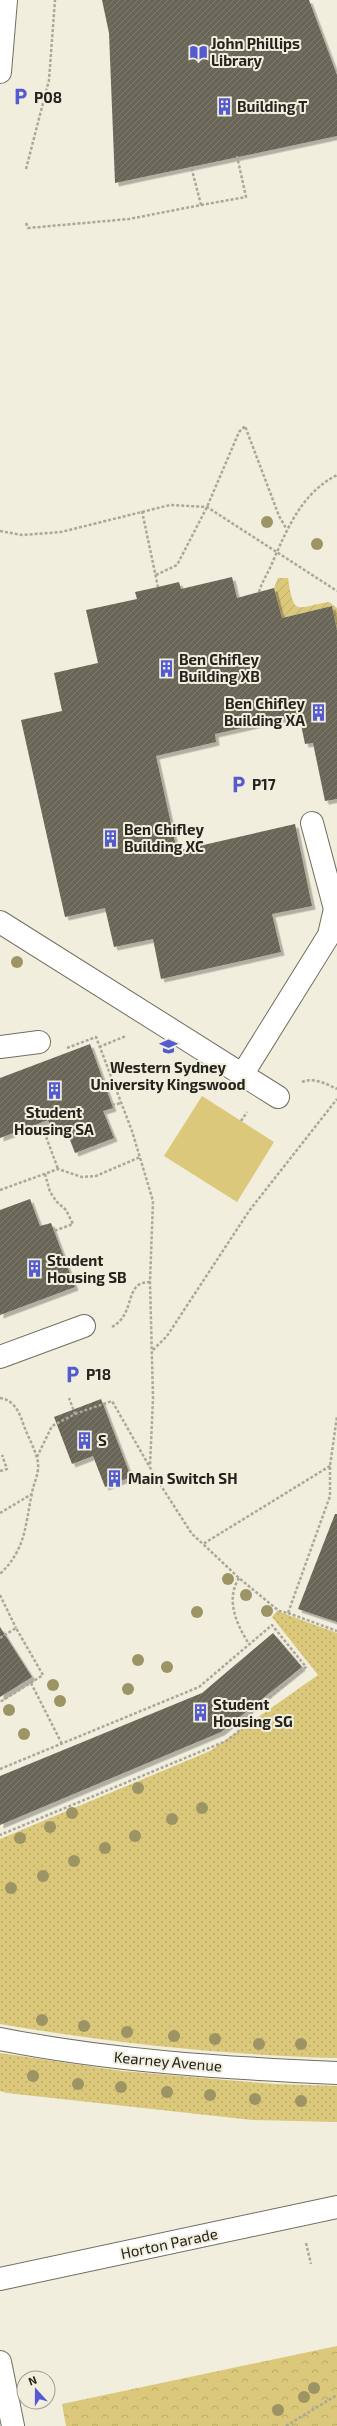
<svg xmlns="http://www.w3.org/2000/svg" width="337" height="2426" viewBox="0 0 337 2426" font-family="'Exo 2',sans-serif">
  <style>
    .grass { fill: url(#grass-dots) }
    .park { fill: url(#park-crowns) }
    .garden { fill: url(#garden-furrows) }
    .pitch { fill: #dbc87b }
    .building { fill: url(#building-hatch); filter: url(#shadow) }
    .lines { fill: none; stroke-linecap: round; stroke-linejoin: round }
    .minor-casing { stroke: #716e60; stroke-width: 24 }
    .path { stroke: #aaa89b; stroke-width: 2.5; stroke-dasharray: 3 2; stroke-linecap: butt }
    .minor { stroke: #fff; stroke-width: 22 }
    .tree { fill: #9d9465 }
    .labels { text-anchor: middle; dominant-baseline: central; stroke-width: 4; stroke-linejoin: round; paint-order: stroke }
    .poi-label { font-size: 15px; font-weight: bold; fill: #24231d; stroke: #f1eedd; text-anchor: start }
    .street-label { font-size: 15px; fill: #24231d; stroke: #f1eedd }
  </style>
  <defs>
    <pattern id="grass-dots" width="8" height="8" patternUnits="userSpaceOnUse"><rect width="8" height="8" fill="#dbc87b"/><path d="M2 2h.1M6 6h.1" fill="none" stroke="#bcac6a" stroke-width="1.8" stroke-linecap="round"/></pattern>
    <pattern id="park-crowns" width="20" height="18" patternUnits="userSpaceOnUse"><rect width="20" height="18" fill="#dbc87b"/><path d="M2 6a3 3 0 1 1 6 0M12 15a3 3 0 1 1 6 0" fill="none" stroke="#bcac6a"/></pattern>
    <pattern id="garden-furrows" width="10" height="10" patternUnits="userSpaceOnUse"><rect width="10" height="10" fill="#dbc87b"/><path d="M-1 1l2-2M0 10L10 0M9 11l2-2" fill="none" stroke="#bcac6a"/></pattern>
    <pattern id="building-hatch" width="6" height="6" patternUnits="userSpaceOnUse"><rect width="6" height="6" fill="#696658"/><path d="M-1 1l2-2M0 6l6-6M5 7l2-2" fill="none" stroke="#7e7c71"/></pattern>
    <filter id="shadow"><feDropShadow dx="3.5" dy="3.5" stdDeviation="0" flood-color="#0004"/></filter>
  </defs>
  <rect width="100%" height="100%" fill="#f1eedd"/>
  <path class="grass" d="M277,1611L337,1633V2058C224,2055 112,2043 0,2024V1839L210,1751L318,1675L272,1617Z
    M0,2053L122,2071L275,2084L337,2086V2122L252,2120L7,2093L0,2091Z"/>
  <path class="park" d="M337,2346V2426H66L62,2404Z"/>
  <path class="garden" d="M278,578H288C294,618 296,607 329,602L337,608V629L332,606L282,618L274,588Z"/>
  <path class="pitch" d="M202,1096L274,1142L237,1202L164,1156Z"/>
  <path class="building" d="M102,0H309L337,75V136L115,183L109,33Z
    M232,577L237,598L274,588L282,618L332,606L337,630V799L325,801L313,743L305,744L299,715L215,734L216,742L156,756L177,851L295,824L312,906L272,914L281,952L161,979L153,939L114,947L105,908L65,917L21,720L62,711L54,673L98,663L86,610L137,599L135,592L158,587L179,582L181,589Z
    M90,1044L113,1108L103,1111L114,1138L75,1153L65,1127L52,1131L48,1120L0,1138V1078Z
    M30,1199L40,1226L51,1223L75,1287L0,1315V1210Z
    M101,1399L131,1477L105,1487L93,1456L72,1464L54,1417Z
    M335,1514H337V1622L298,1609Z
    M0,1627L32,1677L0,1697Z
    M273,1633L302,1667L221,1732L0,1825V1776L202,1693Z"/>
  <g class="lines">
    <defs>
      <path id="minor" d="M0,72L6,0
        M0,922L278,1097
        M0,1047L39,1042
        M242,1075L329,935L335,909L312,823
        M0,1357L84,1326
        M0,2039C111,2061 224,2068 337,2073
        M0,2279L337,2207
        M0,2362L13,2426"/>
    </defs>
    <use href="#minor" class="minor-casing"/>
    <path class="path" d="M26,169L49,80L55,0
      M201,205L246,197L237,156
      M26,223L28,228L129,219L201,205L191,166
      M142,511L158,587
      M0,531L22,535L61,532L170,505L207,507L337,591
      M156,575L177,565L207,507L239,432L245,426L279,516L286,528
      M259,592C262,581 269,572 273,561C288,527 302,493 337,475
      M99,1047L126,1036
      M67,1048L96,1037L132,1131L153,1201L150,1282L153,1398L150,1466
      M302,1082C313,1077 327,1084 337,1089
      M112,1105L121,1103
      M241,1121L247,1112
      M41,1123L58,1169
      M45,1174L50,1192L57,1202L66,1210L73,1224L54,1231
      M0,1190L58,1169L82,1177L96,1176L140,1157
      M112,1327C137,1313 123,1282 150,1282
      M153,1350L167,1336L249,1211L337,1099
      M0,1398C15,1400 20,1414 24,1426C28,1437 34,1447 37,1458C41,1471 34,1481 32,1493C25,1526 26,1549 0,1574
      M75,1414L112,1401L156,1478L192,1534L203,1544
      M37,1457L52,1426L75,1414L69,1398
      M330,1466L203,1544L239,1578L279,1611L288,1613L330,1496V1466L337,1416
      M0,1471L7,1469L2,1455
      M0,1513L32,1494
      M239,1578C225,1600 237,1625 249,1644
      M0,1595L16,1628
      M288,1613L337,1631
      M0,1638L16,1628L43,1675L0,1702
      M31,1683L62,1744
      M0,1769L199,1687L272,1625L306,1667L249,1715L250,1722L226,1741L0,1835
      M306,2243L311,2264
      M286,2426L337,2395"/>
    <use href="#minor" class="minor"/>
  </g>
  <g class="tree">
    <circle cx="267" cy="522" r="6"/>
    <circle cx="317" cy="544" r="6"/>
    <circle cx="17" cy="962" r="6"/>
    <circle cx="228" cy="1579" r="6"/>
    <circle cx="246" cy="1595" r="6"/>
    <circle cx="267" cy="1611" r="6"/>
    <circle cx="197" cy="1612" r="6"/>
    <circle cx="138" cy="1660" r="6"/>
    <circle cx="167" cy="1667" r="6"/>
    <circle cx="53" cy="1685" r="6"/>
    <circle cx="128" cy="1689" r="6"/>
    <circle cx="60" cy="1701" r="6"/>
    <circle cx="9" cy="1710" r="6"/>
    <circle cx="24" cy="1734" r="6"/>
    <circle cx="138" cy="1788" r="6"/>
    <circle cx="202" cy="1808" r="6"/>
    <circle cx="72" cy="1813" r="6"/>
    <circle cx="172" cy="1819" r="6"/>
    <circle cx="50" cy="1827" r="6"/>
    <circle cx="135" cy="1836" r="6"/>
    <circle cx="20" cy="1838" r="6"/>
    <circle cx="105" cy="1848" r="6"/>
    <circle cx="74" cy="1861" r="6"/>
    <circle cx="43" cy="1876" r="6"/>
    <circle cx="11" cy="1888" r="6"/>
    <circle cx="42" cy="2020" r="6"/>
    <circle cx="84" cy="2026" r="6"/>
    <circle cx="127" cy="2032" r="6"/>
    <circle cx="174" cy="2036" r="6"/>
    <circle cx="215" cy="2039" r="6"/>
    <circle cx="259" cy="2044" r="6"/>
    <circle cx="301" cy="2044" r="6"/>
    <circle cx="33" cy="2076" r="6"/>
    <circle cx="78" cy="2084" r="6"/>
    <circle cx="121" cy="2087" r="6"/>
    <circle cx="167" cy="2092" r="6"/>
    <circle cx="210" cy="2095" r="6"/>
    <circle cx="255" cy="2099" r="6"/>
    <circle cx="301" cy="2101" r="6"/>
    <circle cx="314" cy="2388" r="6"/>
    <circle cx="304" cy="2397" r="6"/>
    <circle cx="278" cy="2410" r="6"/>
  </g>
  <defs>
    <symbol id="library-bare" viewBox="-9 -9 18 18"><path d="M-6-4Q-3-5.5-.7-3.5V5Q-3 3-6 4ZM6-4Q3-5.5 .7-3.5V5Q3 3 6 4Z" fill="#545bd1" stroke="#f1eedd" stroke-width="2.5" paint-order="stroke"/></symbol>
    <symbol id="parking-bare" viewBox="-9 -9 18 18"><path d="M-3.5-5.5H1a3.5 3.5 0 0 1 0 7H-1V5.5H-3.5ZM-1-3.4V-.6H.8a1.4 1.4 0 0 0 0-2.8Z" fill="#545bd1" stroke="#f1eedd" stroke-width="2.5" paint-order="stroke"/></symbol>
    <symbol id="building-bare" viewBox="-9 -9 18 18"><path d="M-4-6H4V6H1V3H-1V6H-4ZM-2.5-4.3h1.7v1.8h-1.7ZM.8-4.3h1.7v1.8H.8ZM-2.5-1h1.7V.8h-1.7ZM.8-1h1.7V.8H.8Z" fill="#545bd1" stroke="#f1eedd" stroke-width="2.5" paint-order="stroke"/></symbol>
    <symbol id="university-bare" viewBox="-9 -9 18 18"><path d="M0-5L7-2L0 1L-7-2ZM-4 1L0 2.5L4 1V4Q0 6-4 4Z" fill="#545bd1" stroke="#f1eedd" stroke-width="2.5" paint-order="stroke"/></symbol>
  </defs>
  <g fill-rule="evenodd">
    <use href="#library-bare" x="186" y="40" width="25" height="25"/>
    <use href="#parking-bare" x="8" y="84" width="25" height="25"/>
    <use href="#building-bare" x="212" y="94" width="25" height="25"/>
    <use href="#building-bare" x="154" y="656" width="25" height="25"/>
    <use href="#building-bare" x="306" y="700" width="25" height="25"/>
    <use href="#parking-bare" x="226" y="772" width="25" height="25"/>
    <use href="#building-bare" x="98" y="826" width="25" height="25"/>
    <use href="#university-bare" x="156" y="1034" width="25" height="25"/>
    <use href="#building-bare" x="42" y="1078" width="25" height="25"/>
    <use href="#building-bare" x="22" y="1256" width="25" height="25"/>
    <use href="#parking-bare" x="60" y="1362" width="25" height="25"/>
    <use href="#building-bare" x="72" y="1428" width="25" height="25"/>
    <use href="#building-bare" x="102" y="1466" width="25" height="25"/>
    <use href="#building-bare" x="188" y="1700" width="25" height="25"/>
  </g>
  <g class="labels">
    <g class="poi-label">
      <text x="211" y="43">John Phillips<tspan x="211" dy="17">Library</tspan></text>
      <text x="34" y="97">P08</text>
      <text x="237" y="106">Building T</text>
      <text x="179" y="659">Ben Chifley<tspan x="179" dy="17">Building XB</tspan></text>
      <text x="305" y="703" text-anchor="end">Ben Chifley<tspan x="305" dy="17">Building XA</tspan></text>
      <text x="252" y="784">P17</text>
      <text x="124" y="829">Ben Chifley<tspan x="124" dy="17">Building XC</tspan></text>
      <text x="168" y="1067" text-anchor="middle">Western Sydney<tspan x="168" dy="17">University Kingswood</tspan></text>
      <text x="54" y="1112" text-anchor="middle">Student<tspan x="54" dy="17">Housing SA</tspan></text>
      <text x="47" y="1260">Student<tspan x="47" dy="17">Housing SB</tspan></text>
      <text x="86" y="1374">P18</text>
      <text x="98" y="1440">S</text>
      <text x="128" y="1478">Main Switch SH</text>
      <text x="213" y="1704">Student<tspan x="213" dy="17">Housing SG</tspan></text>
    </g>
    <g class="street-label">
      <text transform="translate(168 2061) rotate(5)">Kearney Avenue</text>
      <text transform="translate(169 2243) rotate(-12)">Horton Parade</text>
    </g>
  </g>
  <g transform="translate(36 2390) rotate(339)"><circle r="19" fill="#f1eedd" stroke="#9f9d90"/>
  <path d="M0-3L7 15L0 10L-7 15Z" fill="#545bd1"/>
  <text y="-6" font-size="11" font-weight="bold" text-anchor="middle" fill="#24231d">N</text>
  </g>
</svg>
